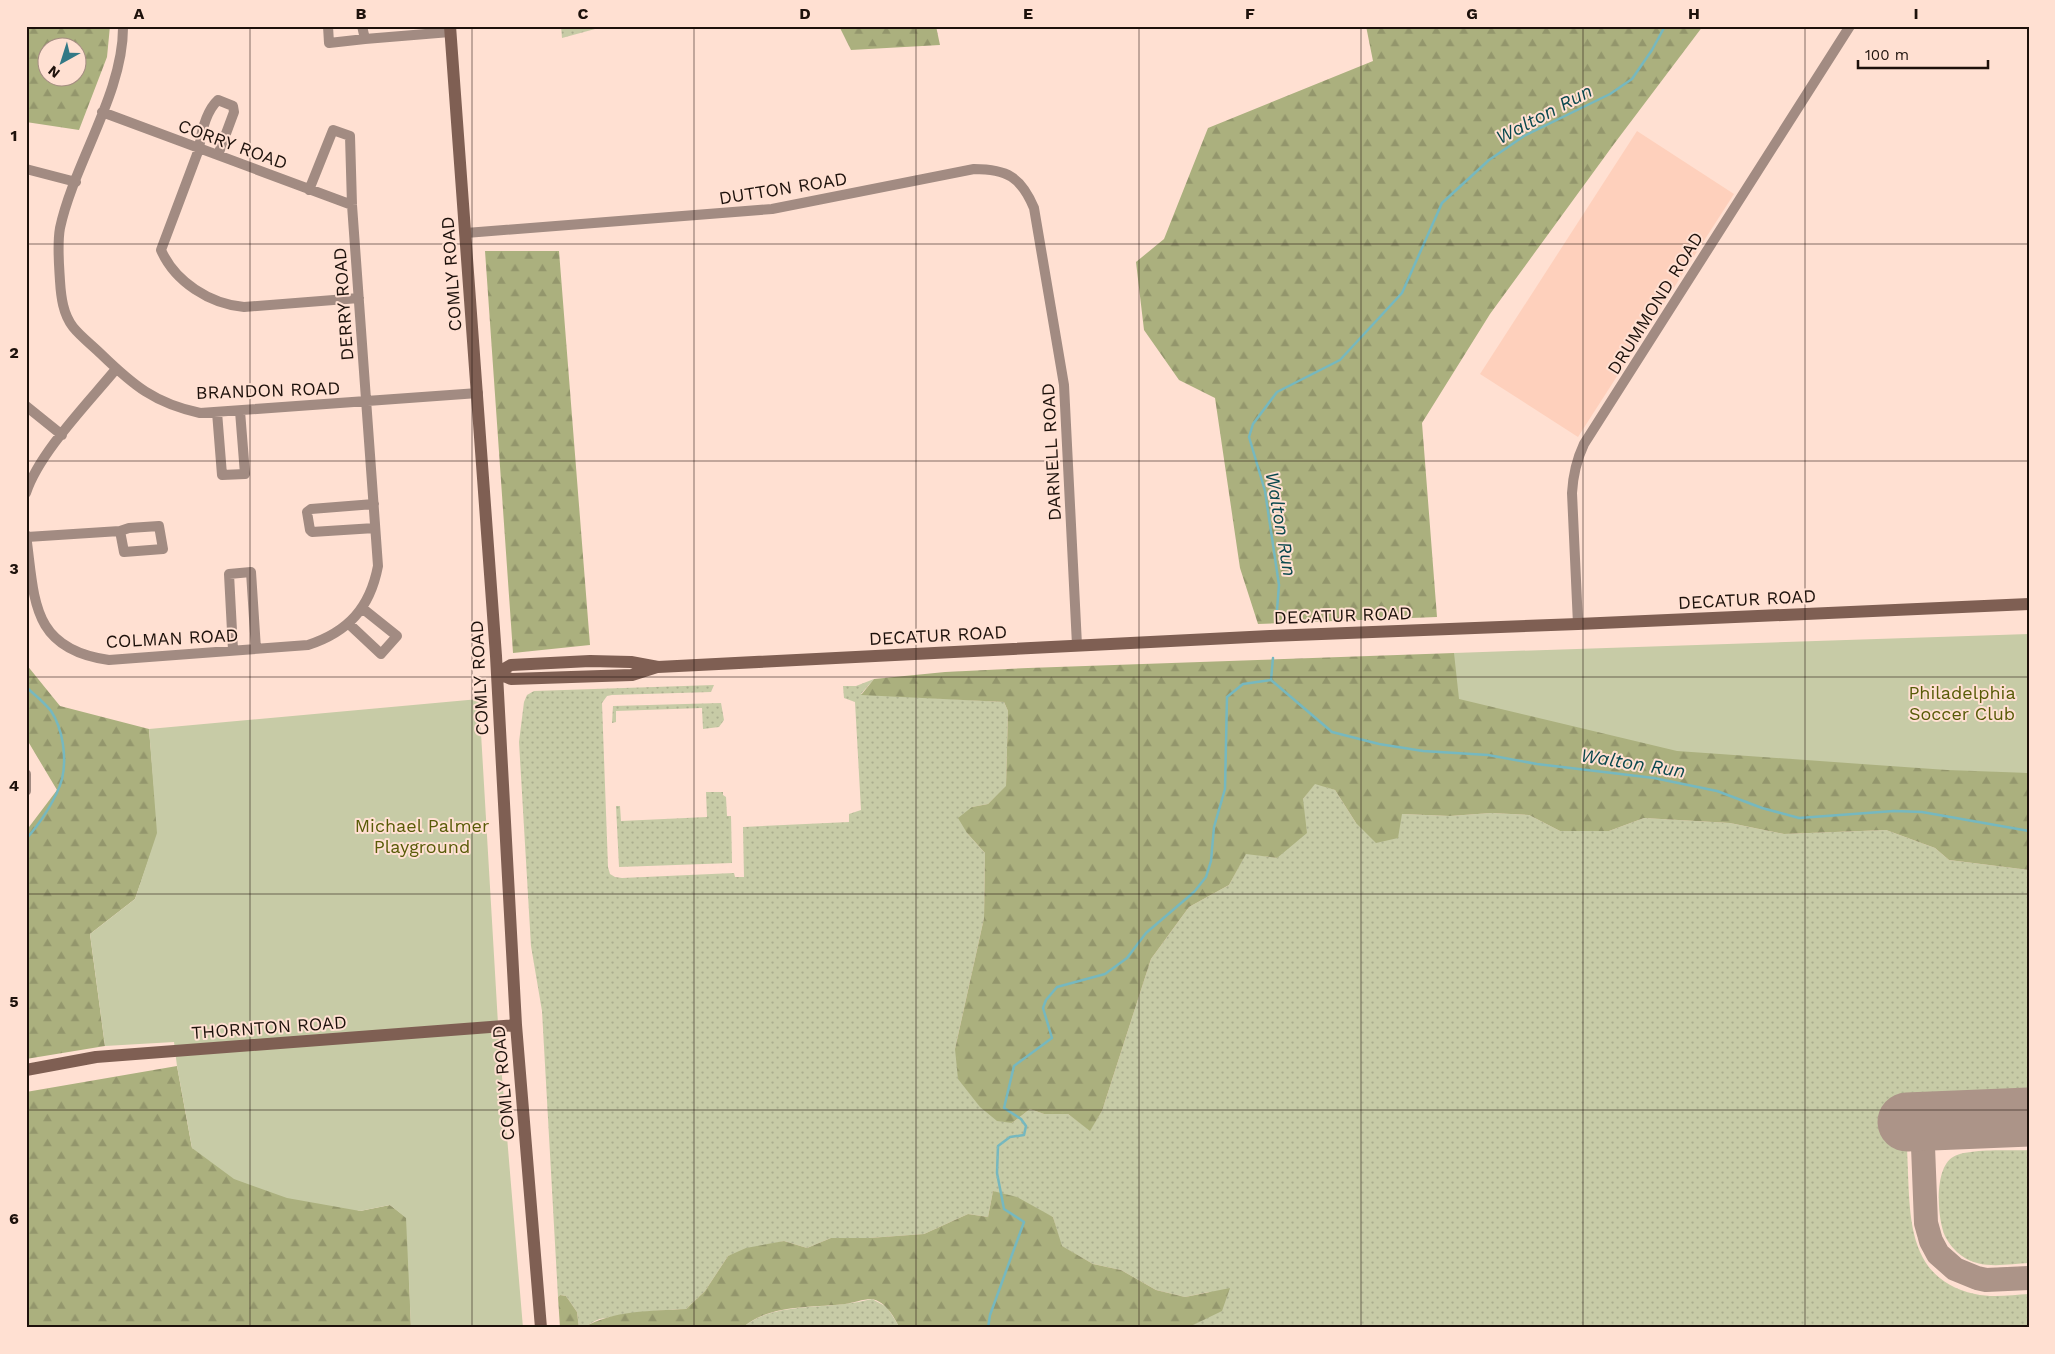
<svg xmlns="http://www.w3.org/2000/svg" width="2055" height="1354" viewBox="0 0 2055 1354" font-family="'Work Sans',sans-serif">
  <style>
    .built { fill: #fed0bc }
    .grass { fill: url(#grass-dots) }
    .forest { fill: url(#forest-firs); fill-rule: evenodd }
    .park { fill: #c7cba6 }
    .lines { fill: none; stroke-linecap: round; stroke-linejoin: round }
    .stream { stroke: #76b8bf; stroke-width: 2.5 }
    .taxiway { stroke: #ac9488; stroke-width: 24 }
    .runway { stroke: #ac9488; stroke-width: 59 }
    .street { stroke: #a28b82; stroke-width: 10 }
    .secondary { stroke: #7f5f53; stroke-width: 12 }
    .grid { fill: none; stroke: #1d110b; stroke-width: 1; stroke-opacity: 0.55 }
    .labels { text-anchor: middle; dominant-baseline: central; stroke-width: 4; stroke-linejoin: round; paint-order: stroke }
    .street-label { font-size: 18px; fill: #1d110b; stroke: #ffe0d2 }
    .park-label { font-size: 18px; fill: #585b07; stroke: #ffe0d2 }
    .water-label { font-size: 19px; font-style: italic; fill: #0a484e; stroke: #ffe0d2 }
    .neatline { fill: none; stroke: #1d110b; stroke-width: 2 }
    .grid-label { font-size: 16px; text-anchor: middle; font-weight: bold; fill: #1d110b }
  </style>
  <defs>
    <pattern id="grass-dots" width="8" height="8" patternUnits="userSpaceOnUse" patternTransform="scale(1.25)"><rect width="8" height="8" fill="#c7cba6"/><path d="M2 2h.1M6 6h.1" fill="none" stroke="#aaad8e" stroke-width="1.8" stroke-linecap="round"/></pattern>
    <pattern id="forest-firs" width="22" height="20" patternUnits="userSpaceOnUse" patternTransform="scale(1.25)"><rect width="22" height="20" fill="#abb07e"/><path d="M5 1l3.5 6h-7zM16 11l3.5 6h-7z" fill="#93966c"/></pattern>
  </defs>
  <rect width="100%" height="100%" fill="#ffe0d2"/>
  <path class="built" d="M1637,131L1734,194L1578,437L1480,374Z"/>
  <path class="grass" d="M561,26H606L562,38Z
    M874,679L861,694L1004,702L1008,711L1006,787L988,804L972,807L967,833L985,853L984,918L955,1049L1012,1123L1030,1109L1044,1114H1068L1090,1130L1102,1111L1151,959L1189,907L1229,885L1246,853L1277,858L1303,799L1315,783L1335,790L1356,823L1402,814L1450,816L1491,813L1529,815L1560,831H1609L1644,818L1730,823L1784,834L1886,830L1935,848L1949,860L2029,870V1090L1906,1096C1906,1122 1907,1147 1908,1173C1910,1227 1912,1280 1975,1294C1992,1298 2012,1295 2029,1294V1328H1187L1202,1320L1209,1292L1185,1297L1156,1290L1121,1270L1093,1264L1061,1246L1053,1217L993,1191L988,1217L968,1214L924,1234L869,1238H831L807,1248L784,1241L728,1256L705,1291L686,1309C657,1310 629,1313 600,1319C592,1321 587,1328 579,1328L577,1312L566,1296L560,1295L558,1297L542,1011L531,946L519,742L524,702L527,695L534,691L714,685L711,692L612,695L607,696L602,703L608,867L610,874L615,877L622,878L734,873L735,877H744L743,827L849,822V814L861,810L855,702L844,698L843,686H856Z
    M721,703L724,720L719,727L703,729L702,708L616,711V722L612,723L613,706Z
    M706,792H723V795L726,797L727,816H731L732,863L619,867L616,806H620L621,821L707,817Z
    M2029,1150V1263C2007,1264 1981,1270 1962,1256C1955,1251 1949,1244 1945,1236C1937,1218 1934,1168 1953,1157C1968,1148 2010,1151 2029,1150Z
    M872,1299L887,1307L900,1328H742C768,1305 812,1308 844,1304C854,1303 863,1301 872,1299Z"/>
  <path class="forest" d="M26,26H110L107,57L79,130L26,122ZM48,48H78V78H48Z
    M839,26H936L940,45L851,50Z
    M1366,26H1703L1614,144L1490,314L1422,423L1437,617L1258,624L1240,568L1215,398L1179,380L1144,330L1136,262L1164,239L1208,128L1373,61Z
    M485,251H559L590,645L513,653Z
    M1454,653L1464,660L2029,773V870L1949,860L1935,848L1886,830L1784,834L1730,823L1644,818L1609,831H1560L1529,815L1491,813L1450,816L1402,814L1398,838L1376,843L1356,823L1335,790L1315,784L1303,799L1307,833L1277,858L1246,854L1229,885L1189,907L1151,959L1102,1111L1090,1131L1068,1114H1044L1030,1109L1012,1123L997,1121L980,1107L958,1079L955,1049L984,918L985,853L967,833L958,818L972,807L988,804L1006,786L1008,711L1004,702L861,695L874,679L945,672L1028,668Z
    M26,664L60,706L149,729L158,833L135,899L90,934L105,1046L26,1059V831L57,790L26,738Z
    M177,1066L192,1148L360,1211L390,1205L407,1218L411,1328H26V1092Z
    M993,1191L1017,1197L1053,1217L1062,1246L1093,1264L1121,1270L1156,1290L1185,1297L1230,1288L1222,1311L1187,1328H900C893,1316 886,1301 871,1299C863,1299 853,1303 845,1304C811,1308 769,1304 742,1328H583C613,1310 651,1311 686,1309L705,1291L728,1256L746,1248L784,1241L807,1248L831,1238H869L924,1234L968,1214L988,1217Z
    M560,1295L566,1296L577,1312L579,1328H560L558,1297Z"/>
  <path class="park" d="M2029,634V773L1947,770L1677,751L1459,699L1454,653Z
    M479,699L499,1041L523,1328H411L406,1218L390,1205L360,1211L287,1198L234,1179L192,1148L177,1066L174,1042L105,1046L90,934L135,899L157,833L149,729Z"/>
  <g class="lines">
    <path class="stream" d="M1276,622L1279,585L1265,491L1249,437L1253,424L1277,392L1340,360L1402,293L1442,203L1489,160L1524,136L1610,94L1632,79L1652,50L1665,26
      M1271,680L1332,732L1379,744L1423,751L1488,755L1537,764L1654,778L1717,791L1762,808L1799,818L1894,811L1922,812L2029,831
      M1271,680L1273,658
      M26,687C35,695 44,702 51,711C63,729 67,758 62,779C57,798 39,825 26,839
      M988,1328L990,1315L1024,1222L1004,1209L997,1173L998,1146L1010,1137L1024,1135L1026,1126L1021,1119L1004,1108L1014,1066L1052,1038L1043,1008L1046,1000L1057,987L1105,974L1127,958L1146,933L1194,892L1206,877L1211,861L1214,827L1225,789L1227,697L1243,684L1271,680"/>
    <path class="taxiway" d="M1922,1121L1926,1223L1931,1241L1938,1254L1955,1269L1977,1278L1986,1280L2029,1278"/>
    <path class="runway" d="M1907,1122L2029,1117"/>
    <path class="street" d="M123,26C124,92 74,163 60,228C57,245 59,264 60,281C61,297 63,314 73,327C81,337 92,345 101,354C133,385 154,403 200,413L478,393
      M328,26L329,43L365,39L362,26
      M365,39L450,32
      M102,112L352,205
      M218,155L234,112L233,106L218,100C206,111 201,134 199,149L161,250C175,282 210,304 244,307L359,298
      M26,169L76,182
      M466,233L772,209L974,169C1007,169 1021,177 1034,208L1064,385L1077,645
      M26,406L62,435
      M217,412L222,475L245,474L240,411
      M26,493C39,453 88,403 116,369
      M374,504L311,509L307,512L310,530L312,532L375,528
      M159,526L163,549L124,552L120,531L129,528Z
      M26,535C35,599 30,649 109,660L308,645C348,632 370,608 378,566L352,205L350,136L333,130L309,190
      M27,537L120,531
      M349,624L381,654L397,636L362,608
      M1578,624L1572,493C1573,475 1576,461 1584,444L1850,26
      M233,650L229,574L251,572L256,649
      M26,774V791"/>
    <path class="secondary" d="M450,26L496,656L516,1025L541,1328
      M497,673L511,665L590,661L631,662L658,667L1270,636L1578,624L2029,604
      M497,673L511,679L632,675L657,667
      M26,1070L96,1057L516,1025"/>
  </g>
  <path class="grid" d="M250,26V1328M472,26V1328M694,26V1328M916,26V1328M1139,26V1328M1361,26V1328M1583,26V1328M1805,26V1328M26,244H2029M26,461H2029M26,677H2029M26,894H2029M26,1110H2029"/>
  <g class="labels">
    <g class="street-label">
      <text transform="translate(233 144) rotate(20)">CORRY ROAD</text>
      <text transform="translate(783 188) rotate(-9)">DUTTON ROAD</text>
      <text transform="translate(451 274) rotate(-94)">COMLY ROAD</text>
      <text transform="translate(1655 303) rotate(-58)">DRUMMOND ROAD</text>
      <text transform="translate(343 304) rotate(-94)">DERRY ROAD</text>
      <text transform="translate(268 390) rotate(-2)">BRANDON ROAD</text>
      <text transform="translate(1051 452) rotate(-93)">DARNELL ROAD</text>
      <text transform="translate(1747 599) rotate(-3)">DECATUR ROAD</text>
      <text transform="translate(1343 615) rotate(-2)">DECATUR ROAD</text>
      <text transform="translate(938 635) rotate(-3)">DECATUR ROAD</text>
      <text transform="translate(172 638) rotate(-3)">COLMAN ROAD</text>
      <text transform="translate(479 678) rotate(-93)">COMLY ROAD</text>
      <text transform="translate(269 1027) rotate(-4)">THORNTON ROAD</text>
      <text transform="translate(503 1083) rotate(-95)">COMLY ROAD</text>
    </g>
    <g class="park-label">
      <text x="1962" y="692">Philadelphia<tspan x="1962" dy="21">Soccer Club</tspan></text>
      <text x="422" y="825">Michael Palmer<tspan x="422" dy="21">Playground</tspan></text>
    </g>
    <g class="water-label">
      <text transform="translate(1544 114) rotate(-28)">Walton Run</text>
      <text transform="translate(1281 524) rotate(80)">Walton Run</text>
      <text transform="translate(1633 763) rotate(9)">Walton Run</text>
    </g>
  </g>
  <rect width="2055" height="1354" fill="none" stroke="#ffe0d2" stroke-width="55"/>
  <g transform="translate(62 62) rotate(219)"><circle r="24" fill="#ffe0d2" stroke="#a58d82"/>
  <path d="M0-4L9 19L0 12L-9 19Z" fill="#337986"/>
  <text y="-8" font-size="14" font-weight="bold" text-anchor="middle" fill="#1d110b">N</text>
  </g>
  <path d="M1858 60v8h130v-8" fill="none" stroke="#1d110b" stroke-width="2.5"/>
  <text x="1865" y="60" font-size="15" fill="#1d110b" stroke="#ffe0d2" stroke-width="4" paint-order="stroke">100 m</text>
  <rect x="28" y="28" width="2000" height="1298" class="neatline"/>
  <g class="grid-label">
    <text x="139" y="19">A</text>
    <text x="361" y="19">B</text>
    <text x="583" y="19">C</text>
    <text x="805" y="19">D</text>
    <text x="1028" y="19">E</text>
    <text x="1250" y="19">F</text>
    <text x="1472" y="19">G</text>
    <text x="1694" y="19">H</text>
    <text x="1916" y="19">I</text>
    <text x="14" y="141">1</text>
    <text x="14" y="358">2</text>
    <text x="14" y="574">3</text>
    <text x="14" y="791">4</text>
    <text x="14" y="1007">5</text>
    <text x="14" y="1224">6</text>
  </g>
</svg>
